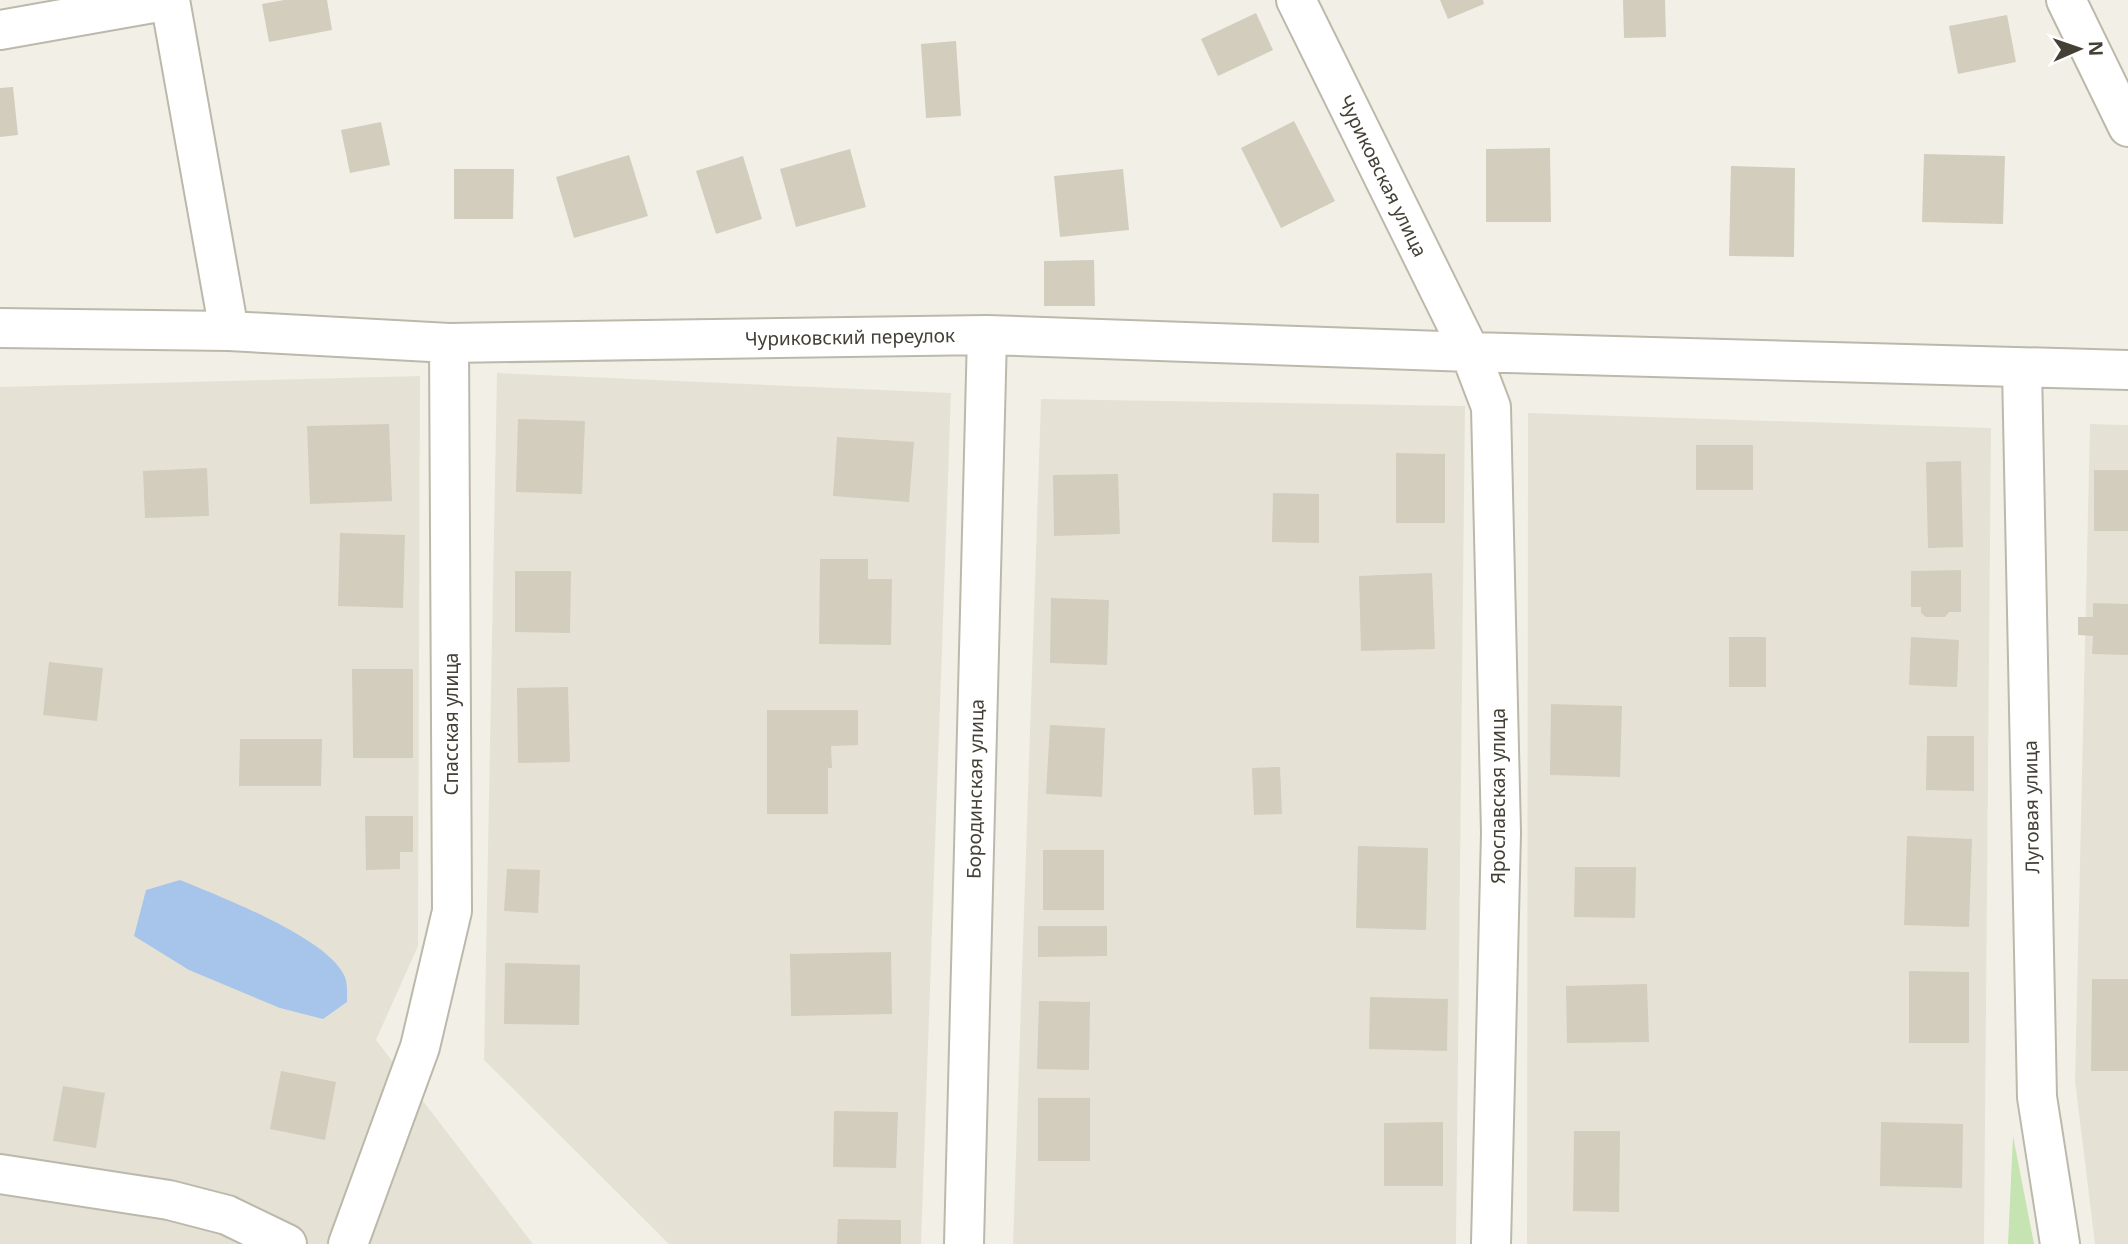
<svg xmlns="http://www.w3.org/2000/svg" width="2128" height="1244" viewBox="0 0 2128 1244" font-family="'Noto Sans',sans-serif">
	<rect width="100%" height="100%" fill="#f2f0e6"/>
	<path fill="#e5e2d5" d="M497,373l454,20 -30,851h-252l-185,-184z
		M420,376l-2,570 -42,94 157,204h-533v-857z
		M1041,399l424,7 -9,838h-443z
		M1528,413l463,15 -7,816h-457z
		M2090,424l38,1v819h-33l-20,-163z"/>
	<path fill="#c6e3b2" d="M2013,1136l21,108h-26z"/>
	<path fill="#a7c5ea" d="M180,880c39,16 146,57 164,95 4,7 3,19 3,27l-24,17 -43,-11 -91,-38 -55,-34 12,-46z"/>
	<path fill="#d2cdbd" d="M284,0h43l5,30 -63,12 -7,-38z
		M1440,0h43l1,4 -36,15z
		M1623,0h42l1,37 -42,1z
		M1256,13l17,37 -55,26 -17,-37z
		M2007,15l9,47 -58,12 -9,-48z
		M956,41l5,75 -35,2 -5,-74z
		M13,87l5,48 -18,2v-49z
		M1294,121l41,80 -54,27 -40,-80z
		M381,122l9,43 -40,8 -9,-43z
		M1550,148l1,74h-65v-73z
		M850,149l16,58 -70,20 -16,-58z
		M1924,154l81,2 -2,68 -81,-2z
		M629,155l19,61 -74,22 -18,-61z
		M743,156l19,63 -46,15 -20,-63z
		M1731,166l64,2 -1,89 -65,-1z
		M454,169h60l-1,50h-59z
		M1123,169l6,61 -69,7 -6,-61z
		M1094,260l1,46h-51v-45z
		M518,419l67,2 -3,73 -66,-2z
		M389,424l3,77 -82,3 -3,-78z
		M837,437l77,5 -5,60 -76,-6z
		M1696,445h57v45h-57z
		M1396,453l49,1v69h-49z
		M1961,461l2,86 -35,1 -2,-86z
		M207,468l2,48 -64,2 -2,-47z
		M2094,470h34v61h-34z
		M1118,474l2,60 -66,2 -1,-61z
		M1273,493l46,1v49l-47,-1z
		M340,533l65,2 -2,73 -65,-2z
		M820,559h48v20h24l-1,66 -72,-1z
		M1961,570v42h-12l-4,5h-19l-5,-4v-6h-10v-36z
		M515,571h56l-1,62 -55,-1z
		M1432,573l3,76 -74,2 -2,-75z
		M1051,598l58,2 -2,65 -57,-2z
		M2093,603l35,1v51l-36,-1 1,-18 -15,-1v-18h15z
		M1729,637h37v50h-37z
		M1911,637l48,3 -2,47 -48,-2z
		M49,662l54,6 -6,53 -54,-6z
		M352,669h61v89h-60z
		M568,687l2,75 -52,1 -1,-75z
		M1551,704l71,2 -2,71 -70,-2z
		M767,710h91v35l-27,1 1,22h-4v46h-61z
		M1050,725l55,3 -3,69 -56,-3z
		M1927,736h47v55l-48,-1z
		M240,739h82l-1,47h-82z
		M1280,767l2,47 -28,1 -2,-47z
		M365,816h48v36h-13v17l-34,1z
		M1907,836l65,3 -3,88 -65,-2z
		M1358,846l70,2 -2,82 -70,-2z
		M1043,850h61v60h-61z
		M1575,867h61l-1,51 -61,-1z
		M507,869l33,1 -2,43 -34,-2z
		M1038,926h69v30l-69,1z
		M891,952l1,62 -101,2 -1,-62z
		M505,963l75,2 -1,60 -75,-1z
		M1909,971l60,1v71h-60z
		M2092,979h36v92h-37z
		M1647,984l2,58 -82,1 -1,-57z
		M1370,997l78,2 -1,52 -78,-2z
		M1039,1001l51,1 -1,68 -52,-1z
		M281,1071l55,11 -11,58 -55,-11z
		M63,1086l42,7 -9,55 -43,-7z
		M1038,1098h52v63h-52z
		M834,1111l64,1 -2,56 -63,-1z
		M1443,1122v64h-59v-63z
		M1881,1122l82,2 -1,64 -82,-2z
		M1574,1131h46l-1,81 -46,-1z
		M838,1219l63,1v24h-64z"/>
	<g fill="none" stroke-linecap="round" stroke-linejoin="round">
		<defs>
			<path id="street" d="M170,0l59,331
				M1296,0l174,352 21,55 10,426 -10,411
				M2066,0l62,127
				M0,30l170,-30
				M0,328l229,3 220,12 538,-8 483,17 658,18
				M2022,369l15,728 23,147
				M0,1174l169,26 58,15 60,29
				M348,1244l72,-197 32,-136 -3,-568
				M964,1244l23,-909"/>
		</defs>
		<use href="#street" stroke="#bcb8aa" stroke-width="42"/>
		<use href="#street" stroke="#fff" stroke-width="38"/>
	</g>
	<g text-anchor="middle" stroke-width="5" stroke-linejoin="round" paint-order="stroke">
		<g font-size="19" fill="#444036" stroke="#fff">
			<text transform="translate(1383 176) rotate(64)" y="7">Чуриковская улица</text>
			<text transform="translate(850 337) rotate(-1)" y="7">Чуриковский переулок</text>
			<text transform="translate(451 724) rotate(-90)" y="7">Спасская улица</text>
			<text transform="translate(975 789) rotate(-89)" y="7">Бородинская улица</text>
			<text transform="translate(1498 796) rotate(-90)" y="7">Ярославская улица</text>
			<text transform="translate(2031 807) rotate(-91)" y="7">Луговая улица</text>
		</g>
	</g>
	<g transform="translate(2079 49) rotate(88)" stroke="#ffffff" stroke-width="5" paint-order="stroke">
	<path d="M0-5L12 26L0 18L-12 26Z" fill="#444036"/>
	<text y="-10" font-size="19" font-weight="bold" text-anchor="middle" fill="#444036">N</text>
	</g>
</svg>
